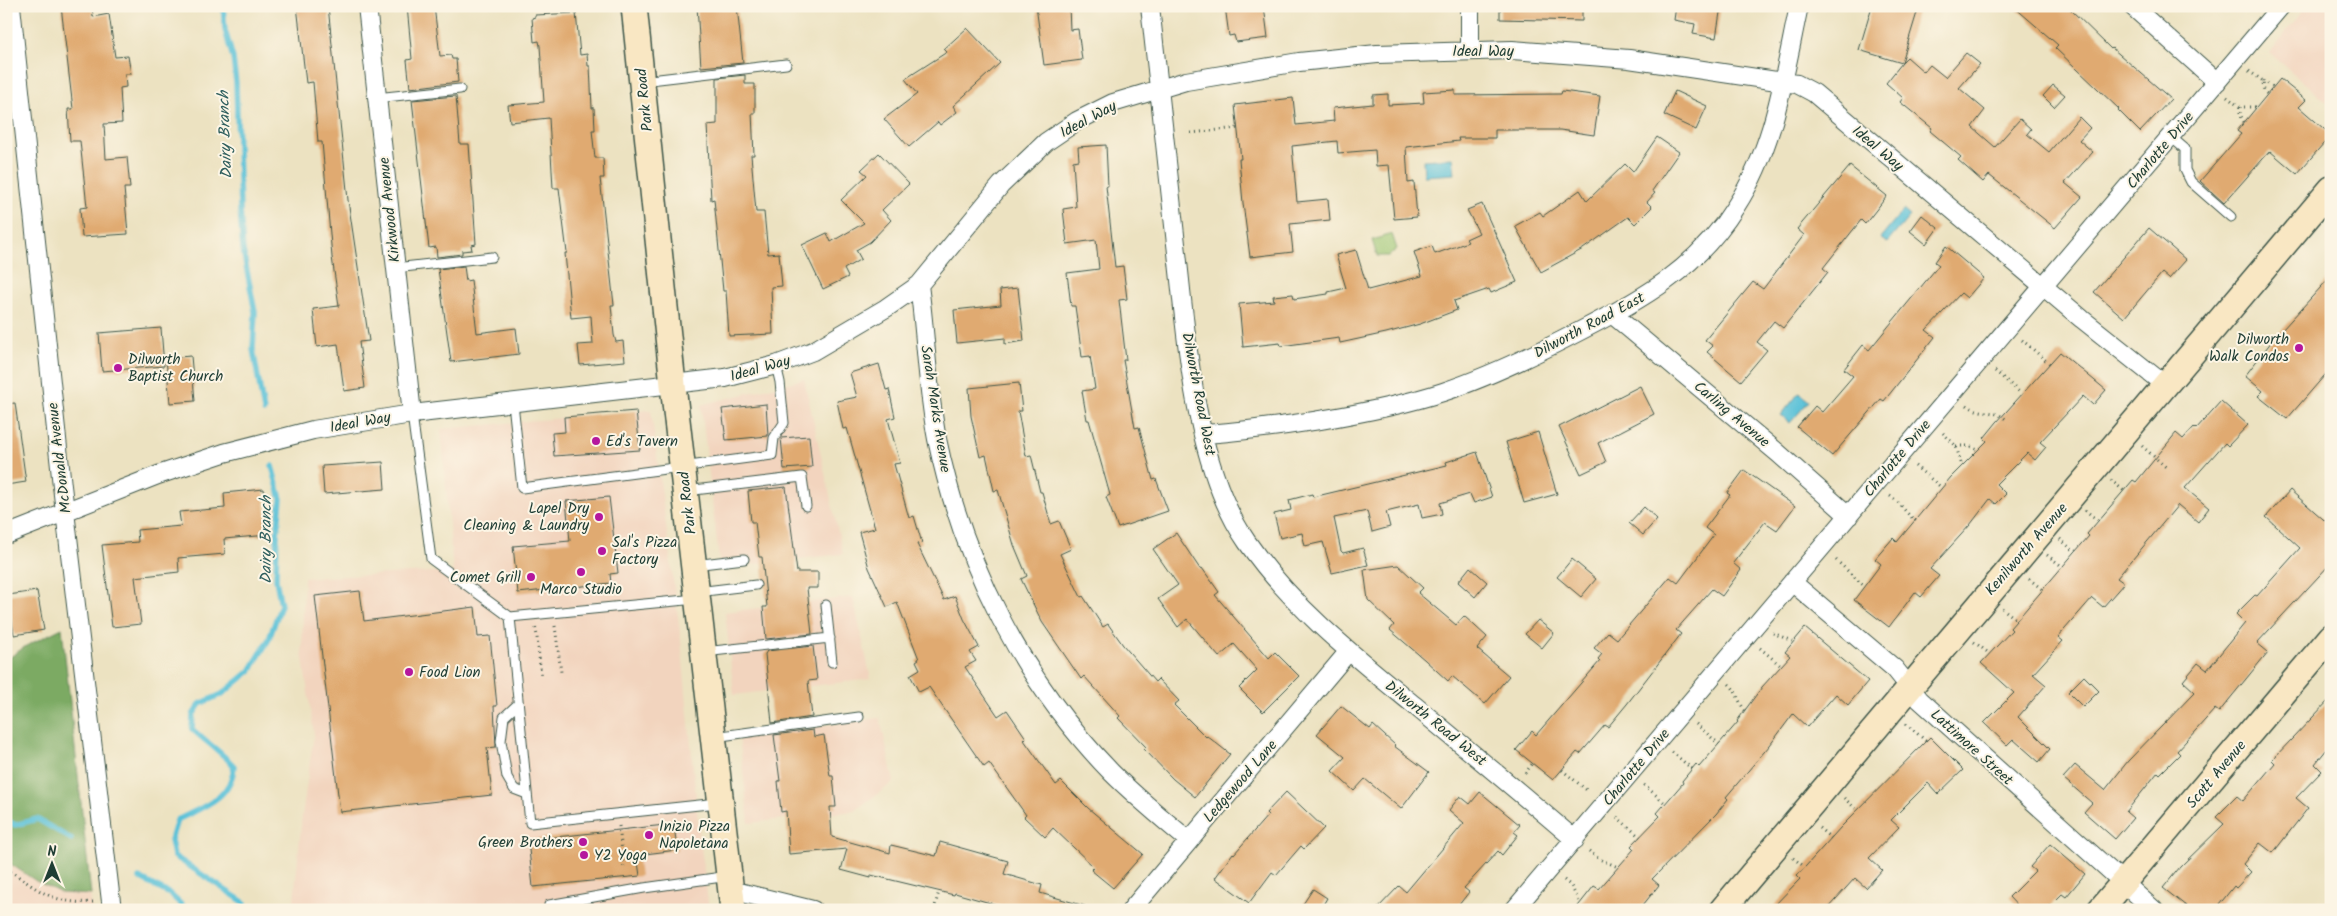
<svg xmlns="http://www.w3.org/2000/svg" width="2337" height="916" viewBox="0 0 2337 916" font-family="Kalam,sans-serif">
	<rect width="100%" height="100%" fill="#fcf5e5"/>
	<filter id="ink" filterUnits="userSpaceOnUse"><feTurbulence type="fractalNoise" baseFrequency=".02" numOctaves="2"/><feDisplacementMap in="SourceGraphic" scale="10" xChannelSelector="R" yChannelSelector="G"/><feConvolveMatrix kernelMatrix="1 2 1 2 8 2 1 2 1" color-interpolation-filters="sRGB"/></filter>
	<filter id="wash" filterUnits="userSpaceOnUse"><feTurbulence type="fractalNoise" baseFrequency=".0096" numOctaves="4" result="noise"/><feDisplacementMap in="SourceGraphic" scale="20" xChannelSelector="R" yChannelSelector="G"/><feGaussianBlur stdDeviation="1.12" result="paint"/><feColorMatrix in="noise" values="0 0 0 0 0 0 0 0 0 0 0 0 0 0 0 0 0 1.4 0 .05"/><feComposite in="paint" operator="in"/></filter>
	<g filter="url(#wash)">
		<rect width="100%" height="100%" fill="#ece2c1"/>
		<path fill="#f2d4be" d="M2306,6h25v100l-61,-53z
			M804,379l39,175 -123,14 -19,-163z
			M651,410l30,230 18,190 10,80h-416l9,-94 12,-82 -12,-82 2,-74 149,-7 -12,-142z
			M853,597l18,82 -137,16 -9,-83z
			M880,718l14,64 -40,29 -105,12 -10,-87z
			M82,812l10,98h-86v-90z"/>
		<path fill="#9bc571" stroke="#5d8152" d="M1392,234l5,15 -9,7h-11l-5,-16z"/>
		<path fill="#7caa63" stroke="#4e744c" d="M62,628l29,267 -30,-2 -25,-12 -30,-20v-201l20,-14z"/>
		<path fill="#5ac1d8" stroke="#3c7f86" d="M1453,158l2,16 -31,2 -1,-16z
			M1903,210l7,6 -23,27 -7,-5z
			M1799,393l10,8 -19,22 -9,-8z"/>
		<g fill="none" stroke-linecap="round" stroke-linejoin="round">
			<path stroke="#5ac1d8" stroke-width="5.5" d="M223,6l2,24 8,28 3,25 4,126 3,41 12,62 -2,37 11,62
				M6,820l9,5 22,-6 34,20
				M139,878l31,16 17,16
				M246,910l-1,-7 -71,-47 -3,-16 6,-20c26,-13 55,-22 57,-54 -13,-14 -28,-24 -42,-37l1,-14 7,-11 22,-10 28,-23 19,-32 12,-34 -5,-25 1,-44 4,-37 -9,-33"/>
		</g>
		<g id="blocks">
			<path fill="#e0aa71" d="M61,6h31l1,11 16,-3 6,43 13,-1 3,18h-6l1,13 -6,1 2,35 -18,1 2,35 21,-2 3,31h-6l4,46 -46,3 -2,-29 7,-1 -7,-66h-10l-2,-32h5z
				M297,6h31l20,194 21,141 -10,1 6,46 -21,3 -6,-47 -21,3 -4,-38 26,-3 -7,-49 -10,-115h-4l-5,-60 -7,1z
				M407,6h27l6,50 11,-1 1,4h4l2,23 -48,6 -3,-28 5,-1z
				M697,6h40l6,57 -42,4z
				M1036,6h33l1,24 8,-1 4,31 -38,5z
				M1225,6h39l4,32 -32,4 -2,-7 -5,1z
				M1500,6h82v15l-82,-2z
				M1676,6h45l-5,32 -23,-4 2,-10 -21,-4z
				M1872,6h47l-17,56 5,-5 17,15 6,-7 15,12 21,-24 14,11 -21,24 26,22 -13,17 23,20 25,-28 11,10 -4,5 22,18 30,-35 11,11 -11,12 14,12 -28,31 17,14 -27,31 -66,-53 -6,7 -25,-22 3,-3 -31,-26 2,-3 -32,-26 3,-4 -17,-15 16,-20 -43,-13z
				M2013,6h54l44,43 1,-1 59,51 -31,33 -22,-22 1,-1 -64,-61 3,-3z
				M576,13l4,42 7,-1 1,12h2l2,42h2l1,22h-3l3,28h8l1,20h-4l14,127h-3l3,30 2,7 7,-1 2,20 -45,4 -2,-20 15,-1 -2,-28 -20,2 -6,-65h2l-8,-65h-6l-4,-70 -39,4 -2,-17 36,-3 -4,-56 -1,-5 -5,1 -2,-24 3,-1v-2z
				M967,28l33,35 -47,43 4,6 -17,13 -2,-3 -29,25 -25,-28 33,-25 -12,-15 42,-27 -3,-3z
				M745,75v9h10v29h-3l2,42h-3l5,57h8l4,42 11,-1 3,33 -11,1 2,47 -44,2 -3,-45h-3l-9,-92 -3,1 -4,-75 10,-1v-46z
				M2280,79l26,21 -7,7 32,28 -34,39 -27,-23 -46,52 -24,-22 41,-47 -4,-3z
				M2053,85l12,10 -11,12 -11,-11z
				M1455,90v5l106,-1 1,-3 38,5 -6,39 -34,-5h-65v8h-37l1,3 -53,6 2,36 6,-1 3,35 -23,2 -5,-54 -13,1 -1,-16 -37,3 -1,-12 -45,5 5,56 31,-3 2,21 -40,4 3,28 -43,5 -7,-54 -4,-44h2l-6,-54 58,-7 3,27 38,-4 -1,-13 40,-4v-9l15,-1v11l36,-2 -1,-11z
				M1675,91l32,15 -11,24 -32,-15z
				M456,96l4,48h9l7,100 -5,1 1,5 -10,1v3l-25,3 -1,-10 -7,1 -17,-148z
				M1657,137l22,15 -27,39 3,2 -8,9 5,5 -17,17 -7,-7 -45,32 -42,23 -26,-46 25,-14 3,4 37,-26 7,11 38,-37 8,8z
				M1106,145l2,41h-2l9,81 8,-1 4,33 -8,1 7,60h-3l12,68 4,-1 14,53 3,-1 12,32 -50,17 -12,-31 4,-2 -21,-75h-2l-5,-29 13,-2 -5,-33 -8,1 -7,-51h-4l-4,-33 32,-4 -3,-29 -29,4 -4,-35 13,-2 -3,-46 6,-1 -1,-13z
				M879,153l30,31 -27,26 9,10 -21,22 -14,8 5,9 -17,10 4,8 -25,12 -21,-44 25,-12 4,9 33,-19 -23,-23 26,-25 -6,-5z
				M1850,166l37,30 -22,28 -4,-4 -38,48 5,4 -45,56 -9,-7 -17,21 10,8 -26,31 -34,-29 6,-6 -8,-6 48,-58 10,7 41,-54 -7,-6z
				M1482,204l35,78 -26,11 -2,-4 -35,12 3,9 -37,14 -34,9 -46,10 -1,-5 -58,8 -1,-3 -37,4 -4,-43 35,-3 -1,-5 20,-2 1,5 34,-5v-2l18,-4 -10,-33 20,-5 12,40 54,-14 -8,-24 18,-6 3,8 33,-12 -2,-3 13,-6 -12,-23z
				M1922,215l16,13 -12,16 -16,-13z
				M2149,228l37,32 -17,19 -7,-6 -38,45 -30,-26z
				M1946,246l38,32 -17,20 -6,-5 -35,37 9,7 -51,64 -3,-2 -49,57 -35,-29 18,-21 7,6 31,-36 -9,-7 19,-24 6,5 70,-85 -4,-3z
				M464,266l2,15 5,-1 6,53 39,-5 3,26 -68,8 -13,-93z
				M2331,276v92l-44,51 -29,-23 5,-5 -18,-15 27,-35z
				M1018,288l6,53 -19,3v-6l-48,5 -3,-33 47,-5 -1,-15z
				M161,328l3,38 -62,5 -3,-38z
				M2060,352l46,38 -13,15 -10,-9 -43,46 6,5 -11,13 -8,-7 -31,31 10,10 -10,10 -6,-5 -20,26 -40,44 9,7 -18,21 -6,-5 -26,35 -35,-27 27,-36 -6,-5 18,-21 4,4 54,-65 36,-36 -3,-3 13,-16z
				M191,356l4,45 -25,2 -4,-45z
				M879,364l7,26 3,-1 6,28 -7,2 12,44 -6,1 15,54 5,-2 8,27 -5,1 27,56 11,-4 9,23 15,28 -9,5 6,9 -11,6 33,49 9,-6 19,28 -2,2 32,45 5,-4 27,27 55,46 -30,34 -22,-18 3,-3 -41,-39 -8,9 -21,-20 2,-2 -37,-52 -5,4 -55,-80 -10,5 -9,-17 10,-6 -4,-8 3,-2 -22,-57 -10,5 -18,-39 -10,-36 16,-4 -28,-100 -4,1 -6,-28 20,-4 -7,-24z
				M1019,383l3,28h-4l8,45 5,-1 9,37h2l9,32 8,-3 12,28 -11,5 21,43 2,-1 20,31 5,-3 15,21 32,37 3,-3 21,22 -5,4 32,32 1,-1 23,18 -35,43 -22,-18 -29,-30 2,-2 -28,-29 2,-2 -36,-40 -3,3 -39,-57 -21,-43 6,-3 -13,-31 -16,-55 -4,1 -8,-36 -6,2 -9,-41 -2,-28z
				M1640,386l14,28 -56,29 8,19 -25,12 -22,-47z
				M2221,401l27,24 -20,21 -3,-3 -40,45 24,20 -11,14 -20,-17 -61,73 7,5 -21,24 -11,-9 -34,39 5,4 -30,33 13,11 -28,32 32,32 -11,13 -26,-23 -6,6 -23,-22 30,-30 -33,-30 31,-33 -2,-2 65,-76 14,-16 -2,-2 46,-54 3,2 40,-49 7,6 11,-12 2,2z
				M15,403l11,79 -20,3v-81z
				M766,404l2,32 -42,4 -4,-31z
				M636,411l4,39 -86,6 -2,-23 13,-1 -1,-15z
				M1538,432l19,62 -33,9 -18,-61z
				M809,436l3,31 -28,2 -3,-31z
				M1477,452l15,45 -18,6 -4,-9 -30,9 2,11 -20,4 -3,-14 -33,8 4,15 -18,5 -5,-21 -33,7 7,33 2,2 20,-5 5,17 -36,8 -9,-31 -18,4 -3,-13 -22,5 -6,-24 17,-4 -2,-10 23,-6 1,3 134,-32 -1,-3z
				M383,462l2,27 -61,5 -2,-28z
				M1744,470l51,36 -18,24 -12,-8 -32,41 8,7 -19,26 -10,-7 -36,41 5,4 -54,70 -19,23 -3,-2 -25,29 -3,-2 -24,28 -37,-30 16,-19 4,4 64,-74 -2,-2 4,-5 -8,-6 14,-16 9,7 53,-62 8,6 36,-48 -9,-7 25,-33 -3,-2z
				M786,487l11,85h21v16h-11l5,46 -46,5 -3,-32h4l-5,-50h-3l-4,-35h-4l-3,-31z
				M264,489l4,46 -44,4 1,15 -47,4 1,14 -44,5 6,47 -29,3 -10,-82 36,-3 -1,-12 44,-4 -2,-14 46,-4 -1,-15z
				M2290,490l41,36v37l-74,80 11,9 -49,60 -4,-3 -38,42 3,3 -20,20 -2,-2 -32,40 7,6 -18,21 -31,-27 8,-9 -29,-25 12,-13 30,25 23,-29 67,-69 -12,-11 15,-18 9,7 38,-47 -9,-9 19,-19 2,1 43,-48 -34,-31z
				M609,497l9,76 -8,1 1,9 -93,10 -5,-47 57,-5 -4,-40z
				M1644,507l13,12 -14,16 -14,-12z
				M1176,533l24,36 2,-1 17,24 -4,3 54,63 6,-6 24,24 -36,36 -24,-24 18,-18 -23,-26 -15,13 -32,-38 -9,8 -20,-28 20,-14 -25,-36z
				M1572,559l24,20 -15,18 -24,-20z
				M1398,565l25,23 -5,5 38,32 8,-9 23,21 -10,12 32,27 -24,28 -33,-28 -4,5 -23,-21 -35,-30 4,-5 -26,-25 -4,-30z
				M1470,567l17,15 -12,15 -17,-15z
				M37,591l7,39 -30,5 -6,-40z
				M360,591l4,30 111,-14 3,30 12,-1 7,70h-3l2,41 -9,1 5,47 -152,17 -25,-216z
				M1538,620l16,13 -12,15 -17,-14z
				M1805,628l63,53 -20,24 -12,-11 -29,33 -14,-13 -23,31 -44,52 2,2 -12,15 -64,65 7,6 -20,25h-64l19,-24 5,3 35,-40 -3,-3 29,-30 -3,-3 26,-30 -1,-2 14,-17 3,3 39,-45 -1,-1 25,-34 28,-31 -5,-4z
				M813,646l4,34 -9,1 4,36 -40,6 -7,-69 2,-3z
				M2084,676l15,15 -16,16 -15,-15z
				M2331,698v46l-16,20 7,7 -26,27 12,10 -35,45 -13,-10 -17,21 8,8 -15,16 -2,-2 -19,24h-24l-28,-22 17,-21 44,-43 -8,-7 21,-21 6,5 32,-38 -3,-3z
				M1341,706l29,23 3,-4 22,20 -1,1 35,26 -28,37 -36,-30 -11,12 -22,-20 13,-14 -28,-23z
				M813,730l1,7 10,-2 6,41h3l3,31h-6l2,30 58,16 1,-8 45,11 4,-14 68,19 -4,13 38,11 -2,8 45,13 -1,4h-69l-60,-17 -1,2 -83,-20v3l-30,-8 6,-21 -58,5 -3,-43 -5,1 -3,-31h2l-6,-46z
				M1930,737l33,33 -25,24 -10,-11 -37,37 8,7 -30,31 13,12 -16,18 -11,-10 -29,32h-56l30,-31 -3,-3 44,-49z
				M1286,792l38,36 -20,21 -3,-3 -25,29 -4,-3 -23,31 -34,-25 18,-25 1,1 34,-39 -2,-2z
				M1480,792l40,33 -6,7 4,3 -16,20 -4,-4 -34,37 5,4 -14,18h-79l23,-24 7,6 58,-69 -15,-13 11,-14 10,8z
				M674,824l3,26 -40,5 3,21 -107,11 -5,-47z
				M2050,844l35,30 -19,23 -4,-3 -16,16h-25l-12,-13 26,-26 -5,-4z
				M1313,889l14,9 -7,12h-8l-9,-6z"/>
		</g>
	</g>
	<g filter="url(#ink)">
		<use href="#blocks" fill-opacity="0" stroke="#3e5649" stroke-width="1"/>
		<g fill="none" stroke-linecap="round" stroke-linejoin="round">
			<defs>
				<path id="lane" d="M642,81l144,-17
					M376,98l84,-9
					M2171,137l14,12v21l6,12 40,35
					M395,268l97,-11
					M513,403l9,85 250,-33 2,-17 10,-15 -4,-41 -4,-17
					M412,414l19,145 79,58 20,206 188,-20
					M686,491l116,-14 4,29
					M694,565l50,-6
					M697,592l59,-7
					M826,605l6,57
					M510,617l186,-18
					M704,652l126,-14
					M518,704l-14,13 -3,24 6,36 7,12 13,5
					M714,737l145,-20
					M549,905l95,-17 85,-12"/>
				<path id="street" d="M11,6l51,480 50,424
					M367,6l45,408
					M1150,6c8,80 18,159 26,238 11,93 17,220 71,298 45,65 107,114 167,163 54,45 108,89 161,135
					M2132,6l85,76
					M1470,50v-44
					M919,285c7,51 8,103 18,154 26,125 86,243 175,334 24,24 51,46 77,68
					M1612,314l166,139 71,63
					M1203,434c40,-2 78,-8 117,-14 42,-7 83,-15 123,-28 48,-16 93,-38 137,-61 64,-33 117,-62 156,-125 39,-60 48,-131 63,-200
					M6,535l152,-60 66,-22 89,-23 99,-16 313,-36 51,-13 37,-14 73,-43 33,-23 82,-100 45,-43 31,-21 36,-18 73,-22 113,-19 78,-8 135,-4 117,9 168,25 17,9 268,226 83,66
					M1792,582l103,87 25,31 234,210
					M731,890l82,20
					M1131,910l218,-259
					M1514,910l767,-904"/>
				<path id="secondary" d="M634,6l39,379 60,525
					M1722,910l609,-721
					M2100,910l231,-273"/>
			</defs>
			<use href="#lane" stroke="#3e5649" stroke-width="11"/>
			<use href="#street" stroke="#3e5649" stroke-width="20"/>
			<use href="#secondary" stroke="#3e5649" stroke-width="28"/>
			<path stroke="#3e5649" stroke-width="3" stroke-dasharray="1 4" stroke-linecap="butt" d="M2249,71l14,10 1,10 3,3
				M2263,81l10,6
				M2227,97l13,10
				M2244,122l-4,-8v-7h16
				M1191,133l47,-5
				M2022,340l28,24
				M1995,371l28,24
				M1967,405c15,11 26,3 40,15
				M1943,433l13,13 6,20
				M1956,446h13l9,4
				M2142,446l26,23
				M1915,466l27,22
				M2111,480l13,11
				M1890,496c11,7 15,17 26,25
				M2085,510l14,11
				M2060,539l15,13
				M2047,555l16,12
				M1836,560l28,26
				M2029,579l13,10
				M2002,608l15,12
				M555,626l6,46
				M536,628l5,47
				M1773,633l19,8
				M1974,642l16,12
				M1760,648l21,18
				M1729,684c9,8 9,18 16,26
				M1696,724l23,20
				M1906,724l20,17
				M1672,752l20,17
				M1562,770l27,22
				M1525,773l8,-10
				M1644,785l21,18
				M1844,798l13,12
				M1617,817l23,20
				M619,826l5,43
				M1819,828l12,10
				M1589,851l10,8 19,8
				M1793,858l12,9
				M6,868c31,21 47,37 87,34
				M1564,880l7,6 9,17
				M934,910l5,-19"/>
			<use href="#lane" stroke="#fff" stroke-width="9"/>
			<use href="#street" stroke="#fff" stroke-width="18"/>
			<use href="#secondary" stroke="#f9e7c3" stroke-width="25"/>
		</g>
	</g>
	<g fill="#b5179e" stroke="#fcf5e5" stroke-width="2">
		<circle cx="2299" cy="348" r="5"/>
		<circle cx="118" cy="368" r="5"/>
		<circle cx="596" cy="441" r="5"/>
		<circle cx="599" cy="517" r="5"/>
		<circle cx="602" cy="551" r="5"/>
		<circle cx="581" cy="572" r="5"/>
		<circle cx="531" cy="577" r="5"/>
		<circle cx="409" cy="672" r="5"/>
		<circle cx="649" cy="835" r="5"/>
		<circle cx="583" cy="842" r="5"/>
		<circle cx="584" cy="855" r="5"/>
	</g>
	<g text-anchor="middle" stroke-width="4" stroke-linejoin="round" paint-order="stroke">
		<g font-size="15" fill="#1f3d34" stroke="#fcf5e5">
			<text x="1483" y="56">Ideal Way</text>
			<text transform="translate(644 100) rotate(-96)" y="5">Park Road</text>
			<text transform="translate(1088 119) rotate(-28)" y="5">Ideal Way</text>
			<text transform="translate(1878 148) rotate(40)" y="5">Ideal Way</text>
			<text transform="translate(2160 150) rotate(-50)" y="5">Charlotte Drive</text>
			<text transform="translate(389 210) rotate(-96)" y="5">Kirkwood Avenue</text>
			<text transform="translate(1589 325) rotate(-28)" y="5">Dilworth Road East</text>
			<text transform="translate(760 368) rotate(-16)" y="5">Ideal Way</text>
			<text transform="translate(1199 394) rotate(79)" y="5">Dilworth Road West</text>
			<text transform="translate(936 409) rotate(81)" y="5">Sarah Marks Avenue</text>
			<text transform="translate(1732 414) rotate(40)" y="5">Carling Avenue</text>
			<text transform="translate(360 422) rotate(-10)" y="5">Ideal Way</text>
			<text transform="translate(59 458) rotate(-97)" y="5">McDonald Avenue</text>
			<text transform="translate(1897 458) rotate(-50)" y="5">Charlotte Drive</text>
			<text transform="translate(687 503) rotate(-97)" y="5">Park Road</text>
			<text transform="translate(2026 549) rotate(-49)" y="5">Kenilworth Avenue</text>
			<text transform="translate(1436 723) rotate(39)" y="5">Dilworth Road West</text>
			<text transform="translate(1972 747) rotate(42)" y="5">Lattimore Street</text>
			<text transform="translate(1636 767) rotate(-50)" y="5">Charlotte Drive</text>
			<text transform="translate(2216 774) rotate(-50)" y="5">Scott Avenue</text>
			<text transform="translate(1240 781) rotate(-49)" y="5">Ledgewood Lane</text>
		</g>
		<g font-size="15" fill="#1f3d34" stroke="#fcf5e5" text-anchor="start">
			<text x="2289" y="344" text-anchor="end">Dilworth<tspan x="2289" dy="17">Walk Condos</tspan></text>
			<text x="128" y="364">Dilworth<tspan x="128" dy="17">Baptist Church</tspan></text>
			<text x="606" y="446">Ed's Tavern</text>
			<text x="589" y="513" text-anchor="end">Lapel Dry<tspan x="589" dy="17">Cleaning &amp; Laundry</tspan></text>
			<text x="612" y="547">Sal's Pizza<tspan x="612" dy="17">Factory</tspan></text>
			<text x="521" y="582" text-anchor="end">Comet Grill</text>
			<text x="581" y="594" text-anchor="middle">Marco Studio</text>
			<text x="419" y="677">Food Lion</text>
			<text x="659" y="831">Inizio Pizza<tspan x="659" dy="17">Napoletana</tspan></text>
			<text x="573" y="847" text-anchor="end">Green Brothers</text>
			<text x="594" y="860">Y2 Yoga</text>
		</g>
		<g font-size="16" font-style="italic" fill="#2e5e5d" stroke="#fcf5e5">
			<text transform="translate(224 135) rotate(-92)" y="6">Dairy Branch</text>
			<text transform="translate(265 540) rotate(-90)" y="6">Dairy Branch</text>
		</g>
	</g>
	<rect width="2337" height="916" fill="none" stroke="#fcf5e5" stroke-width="25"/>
	<g transform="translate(52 864)" stroke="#fcf5e5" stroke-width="4" paint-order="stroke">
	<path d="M0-4L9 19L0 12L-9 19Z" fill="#1f3d34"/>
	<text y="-8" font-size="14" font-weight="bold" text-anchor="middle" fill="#1f3d34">N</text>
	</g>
</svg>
